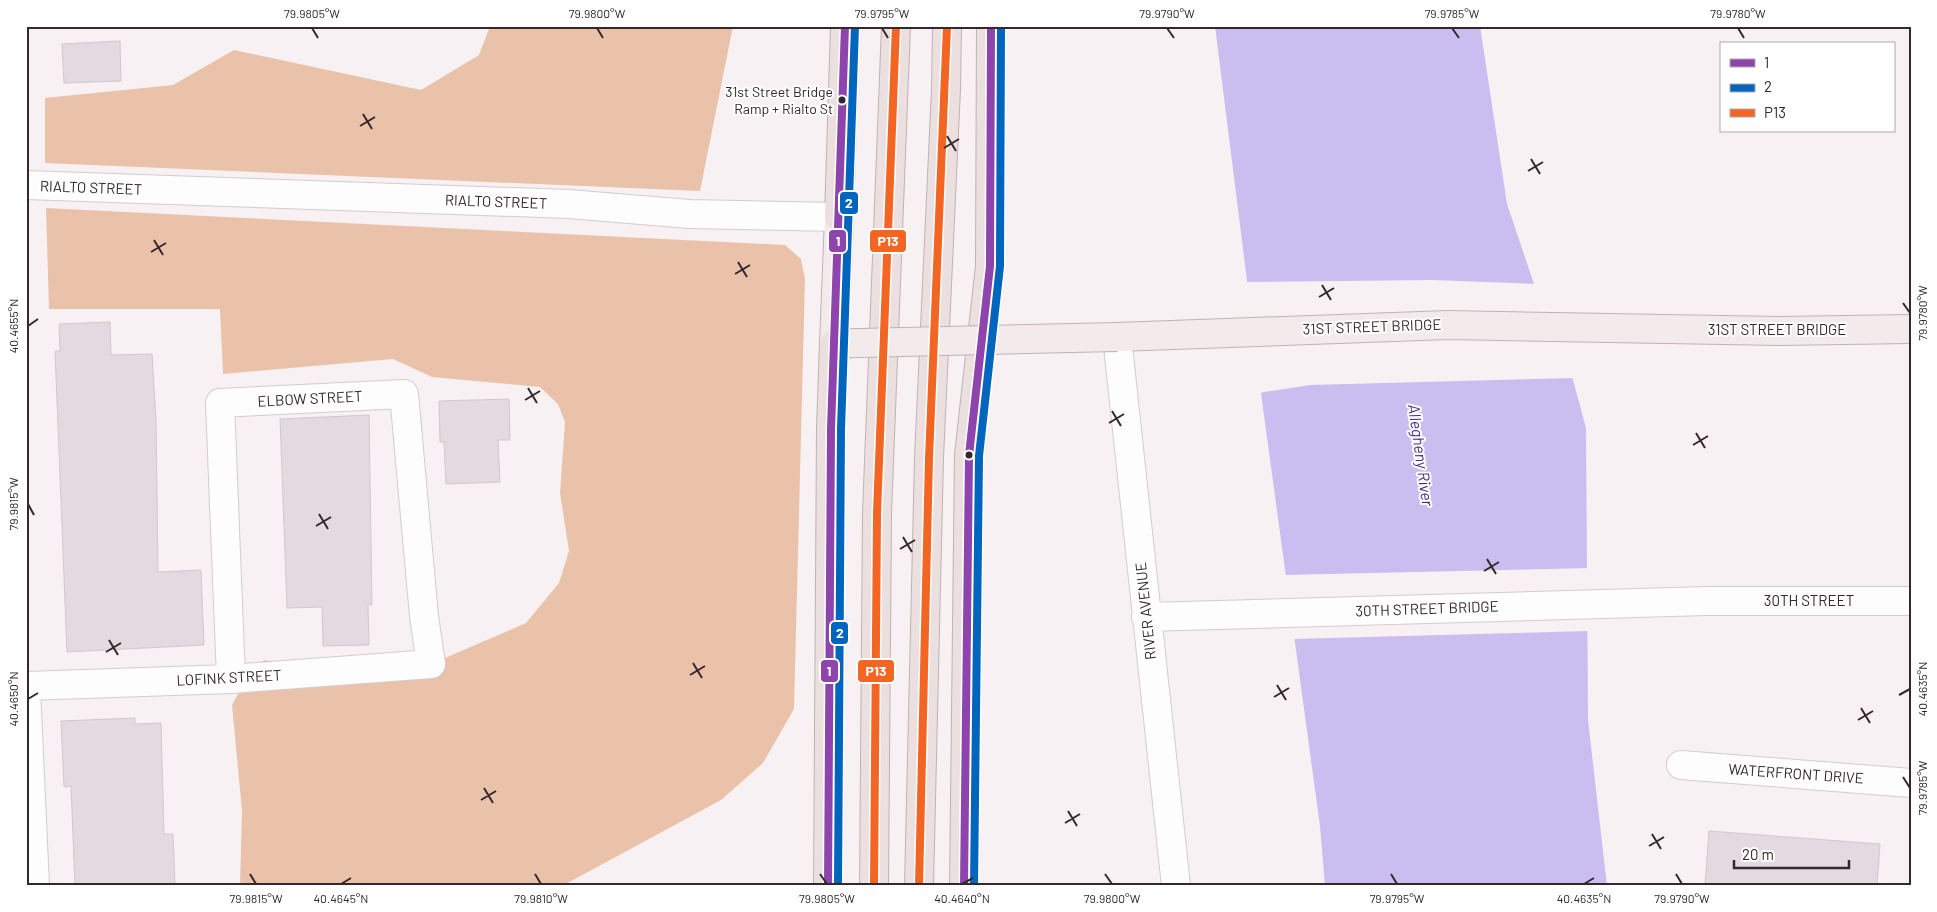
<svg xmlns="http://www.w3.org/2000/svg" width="1937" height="912" viewBox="0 0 1937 912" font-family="Barlow,sans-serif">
	<rect width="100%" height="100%" fill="#f8f1f3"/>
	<path fill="#eac2aa" d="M490,26h243l-33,165 -655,-28v-65l128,-13 61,-35 187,40 58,-35z
		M46,208l739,37 16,14 4,20 -11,430 -31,54 -42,37 -159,86h-322l2,-75 -10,-106 16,-29 16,-16 75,12 92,-8 95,-41 33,-40 10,-32 -9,-58 5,-71 -7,-18 -18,-17 -108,-10 -39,-18 -170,15 -3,-65h-171z"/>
	<path fill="#cabdf0" d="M1215,26h265l27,178 28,83 38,93 13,48 2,292 19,166h-282l-5,-60 -57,-418z"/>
	<path fill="#f8f1f3" d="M1432,280l104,4 39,94 -265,7 -52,8 -14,-111z
		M1590,568v63l-298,8 -9,-64z"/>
	<path fill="#e2dae0" stroke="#d0c8ce" d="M120,41l1,40 -57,2 -2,-39z
		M110,322l1,33 41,-1 4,65 2,153 43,-2 3,75 -137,7 -12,-301h5l-1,-27z
		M509,399l1,41h-12l2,42 -54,2 -2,-42h-4l-1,-41z
		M369,415l3,190h-4l1,40 -46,1 -1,-39 -35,1 -7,-189z
		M135,718v6l26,-1 3,111h9l2,52h-100l-4,-100 -7,1 -3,-66z
		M1709,831l171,13 -3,42h-172z"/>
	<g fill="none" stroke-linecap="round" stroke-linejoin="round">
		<defs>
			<path id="minor" d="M26,185l543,19 120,10 150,3
				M1117,337l59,549
				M1146,617l562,-16h203
				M26,686l205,-7 200,-15 -7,-48 -20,-222 -184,9 11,276
				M26,689l9,197
				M1681,765l230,18"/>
			<path id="major" d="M839,217l-5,127 24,-1
				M1117,337l331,-12 331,6 132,-2"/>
			<path id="highway" d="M839,217l6,-191
				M828,886l3,-457 3,-85
				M874,886l3,-373 19,-487
				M919,886l10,-428 17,-369 1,-63
				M964,886l5,-431 21,-189 1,-240"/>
		</defs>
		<use href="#minor" stroke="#d4cbce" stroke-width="30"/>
		<use href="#major" stroke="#c1b1b2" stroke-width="30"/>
		<use href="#highway" stroke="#c1b1b2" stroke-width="30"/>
		<use href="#minor" stroke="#fefdfd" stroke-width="28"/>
		<use href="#major" stroke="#f3ebeb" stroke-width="28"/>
		<use href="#highway" stroke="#ebdfdf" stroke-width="28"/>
		<defs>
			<path id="major-bridge" d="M860,343l257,-6"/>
		</defs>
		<use href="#major-bridge" stroke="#c1b1b2" stroke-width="30" stroke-linecap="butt"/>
		<use href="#major-bridge" stroke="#f3ebeb" stroke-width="28"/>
		<defs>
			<path id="bus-1" d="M828,886l3,-457 14,-403
				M964,886l5,-431 21,-189 1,-240"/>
			<path id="bus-2" d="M838,886l3,-457 14,-403
				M974,886l5,-430 21,-190 1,-240"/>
			<path id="bus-3" d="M874,886l3,-373 19,-487
				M919,886l10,-428 18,-432"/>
		</defs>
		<use href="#bus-1" stroke="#fff" stroke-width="11"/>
		<use href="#bus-2" stroke="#fff" stroke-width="11"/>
		<use href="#bus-3" stroke="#fff" stroke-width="11"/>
		<use href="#bus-1" stroke="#8e44ad" stroke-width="8"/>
		<use href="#bus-2" stroke="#0065bd" stroke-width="8"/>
		<use href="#bus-3" stroke="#f26522" stroke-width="8"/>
	</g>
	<path fill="none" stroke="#34282c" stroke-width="2" d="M312,28l6,10M597,28l6,10M882,28l6,10M1167,28l7,10M1452,28l7,10M1738,28l6,10M363,114l9,15M360,126l15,-9M947,136l9,15M944,148l15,-9M1531,159l9,15M1528,171l15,-9M154,240l9,15M151,252l15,-9M738,262l9,15M735,274l15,-9M1322,285l9,15M1319,297l15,-9M1903,303l7,10M28,326l10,-7M528,388l9,15M525,400l15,-9M1112,411l9,15M1109,423l15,-9M1696,433l9,15M1693,445l15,-9M28,504l6,11M319,514l9,15M316,526l15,-9M903,537l9,15M900,549l15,-9M1487,559l9,15M1484,571l15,-9M109,640l9,15M106,652l15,-9M693,663l9,15M690,675l15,-9M1277,685l9,15M1899,695l11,-6M1274,697l15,-9M28,699l10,-6M1861,708l9,15M1858,720l15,-9M1903,777l7,11M484,788l9,15M481,800l15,-9M1068,811l9,15M1065,823l15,-9M1652,834l9,15M1649,846l15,-9M250,874l6,10M535,874l6,10M820,874l7,10M1105,874l7,10M1391,874l6,10M1676,874l6,10M341,884l10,-6M962,884l11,-6M1584,884l10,-6"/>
	<g fill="#34282c" stroke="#fff" stroke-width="2">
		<circle cx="842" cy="100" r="4.5"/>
		<circle cx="969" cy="455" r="4.5"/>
	</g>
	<g text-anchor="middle" stroke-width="4" stroke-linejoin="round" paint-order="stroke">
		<g font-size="14" fill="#34282c" stroke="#fff" text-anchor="end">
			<text x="833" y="97">31st Street Bridge<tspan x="833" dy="17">Ramp + Rialto St</tspan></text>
		</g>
		<g font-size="15" fill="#34282c" stroke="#fff">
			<text transform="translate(91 188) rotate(2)" y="5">RIALTO STREET</text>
			<text transform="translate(496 202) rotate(2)" y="5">RIALTO STREET</text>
			<text transform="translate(1372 327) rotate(-2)" y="5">31ST STREET BRIDGE</text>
			<text x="1777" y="335">31ST STREET BRIDGE</text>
			<text transform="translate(310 399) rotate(-3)" y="5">ELBOW STREET</text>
			<text x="1809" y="606">30TH STREET</text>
			<text transform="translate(1427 609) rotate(-2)" y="5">30TH STREET BRIDGE</text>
			<text transform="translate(1146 611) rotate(-96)" y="5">RIVER AVENUE</text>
			<text transform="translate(229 678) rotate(-3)" y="5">LOFINK STREET</text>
			<text transform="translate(1796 774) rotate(4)" y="5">WATERFRONT DRIVE</text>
		</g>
		<g font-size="16" font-style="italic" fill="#482d7f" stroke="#fff">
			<text transform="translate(1421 455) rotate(82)" y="6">Allegheny River</text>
		</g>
	</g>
	<g stroke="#fff" stroke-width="2">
		<rect x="839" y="191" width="20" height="24" rx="5" fill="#0065bd"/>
		<rect x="869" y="229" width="38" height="24" rx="5" fill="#f26522"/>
		<rect x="828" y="229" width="19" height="24" rx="5" fill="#8e44ad"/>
		<rect x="830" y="621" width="19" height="24" rx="5" fill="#0065bd"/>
		<rect x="857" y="659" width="38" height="24" rx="5" fill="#f26522"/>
		<rect x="820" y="659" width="19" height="24" rx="5" fill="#8e44ad"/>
	</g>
	<g font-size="14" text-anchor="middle" font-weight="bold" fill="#fff">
		<text x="849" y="208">2</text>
		<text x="888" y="246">P13</text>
		<text x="838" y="246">1</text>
		<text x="840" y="638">2</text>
		<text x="876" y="676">P13</text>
		<text x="829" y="676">1</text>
	</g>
	<rect width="1937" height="912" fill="none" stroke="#ffffff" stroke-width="55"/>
	<rect x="1720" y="42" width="175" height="90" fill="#ffffff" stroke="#aea9ab"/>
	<rect x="1730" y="59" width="25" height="8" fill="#8e44ad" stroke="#aea9ab"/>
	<text x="1764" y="68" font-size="15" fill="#34282c">1</text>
	<rect x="1730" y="84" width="25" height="8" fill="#0065bd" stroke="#aea9ab"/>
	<text x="1764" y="92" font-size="15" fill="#34282c">2</text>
	<rect x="1730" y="109" width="25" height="8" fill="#f26522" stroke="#aea9ab"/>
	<text x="1764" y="118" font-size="15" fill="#34282c">P13</text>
	<path d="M1734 860v8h115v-8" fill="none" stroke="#34282c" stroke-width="2.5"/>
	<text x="1742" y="860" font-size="15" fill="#34282c" stroke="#ffffff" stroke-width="4" paint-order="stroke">20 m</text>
	<rect x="28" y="28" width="1882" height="856" fill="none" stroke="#34282c" stroke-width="2"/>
	<g font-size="12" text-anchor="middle" fill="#34282c">
		<text x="312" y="18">79.9805°W</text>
		<text x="597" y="18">79.9800°W</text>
		<text x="882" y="18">79.9795°W</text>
		<text x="1167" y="18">79.9790°W</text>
		<text x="1452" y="18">79.9785°W</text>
		<text x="1738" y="18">79.9780°W</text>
		<text transform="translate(1923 313) rotate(-90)" y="4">79.9780°W</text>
		<text transform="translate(14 326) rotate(-90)" y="4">40.4655°N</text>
		<text transform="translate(14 504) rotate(-90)" y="4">79.9815°W</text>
		<text transform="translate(1923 689) rotate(-90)" y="4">40.4635°N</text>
		<text transform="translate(14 699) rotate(-90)" y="4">40.4650°N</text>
		<text transform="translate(1923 788) rotate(-90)" y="4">79.9785°W</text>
		<text x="256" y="903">79.9815°W</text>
		<text x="341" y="903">40.4645°N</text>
		<text x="541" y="903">79.9810°W</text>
		<text x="827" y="903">79.9805°W</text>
		<text x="962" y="903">40.4640°N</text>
		<text x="1112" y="903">79.9800°W</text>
		<text x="1397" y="903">79.9795°W</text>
		<text x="1584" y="903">40.4635°N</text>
		<text x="1682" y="903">79.9790°W</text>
	</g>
</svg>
